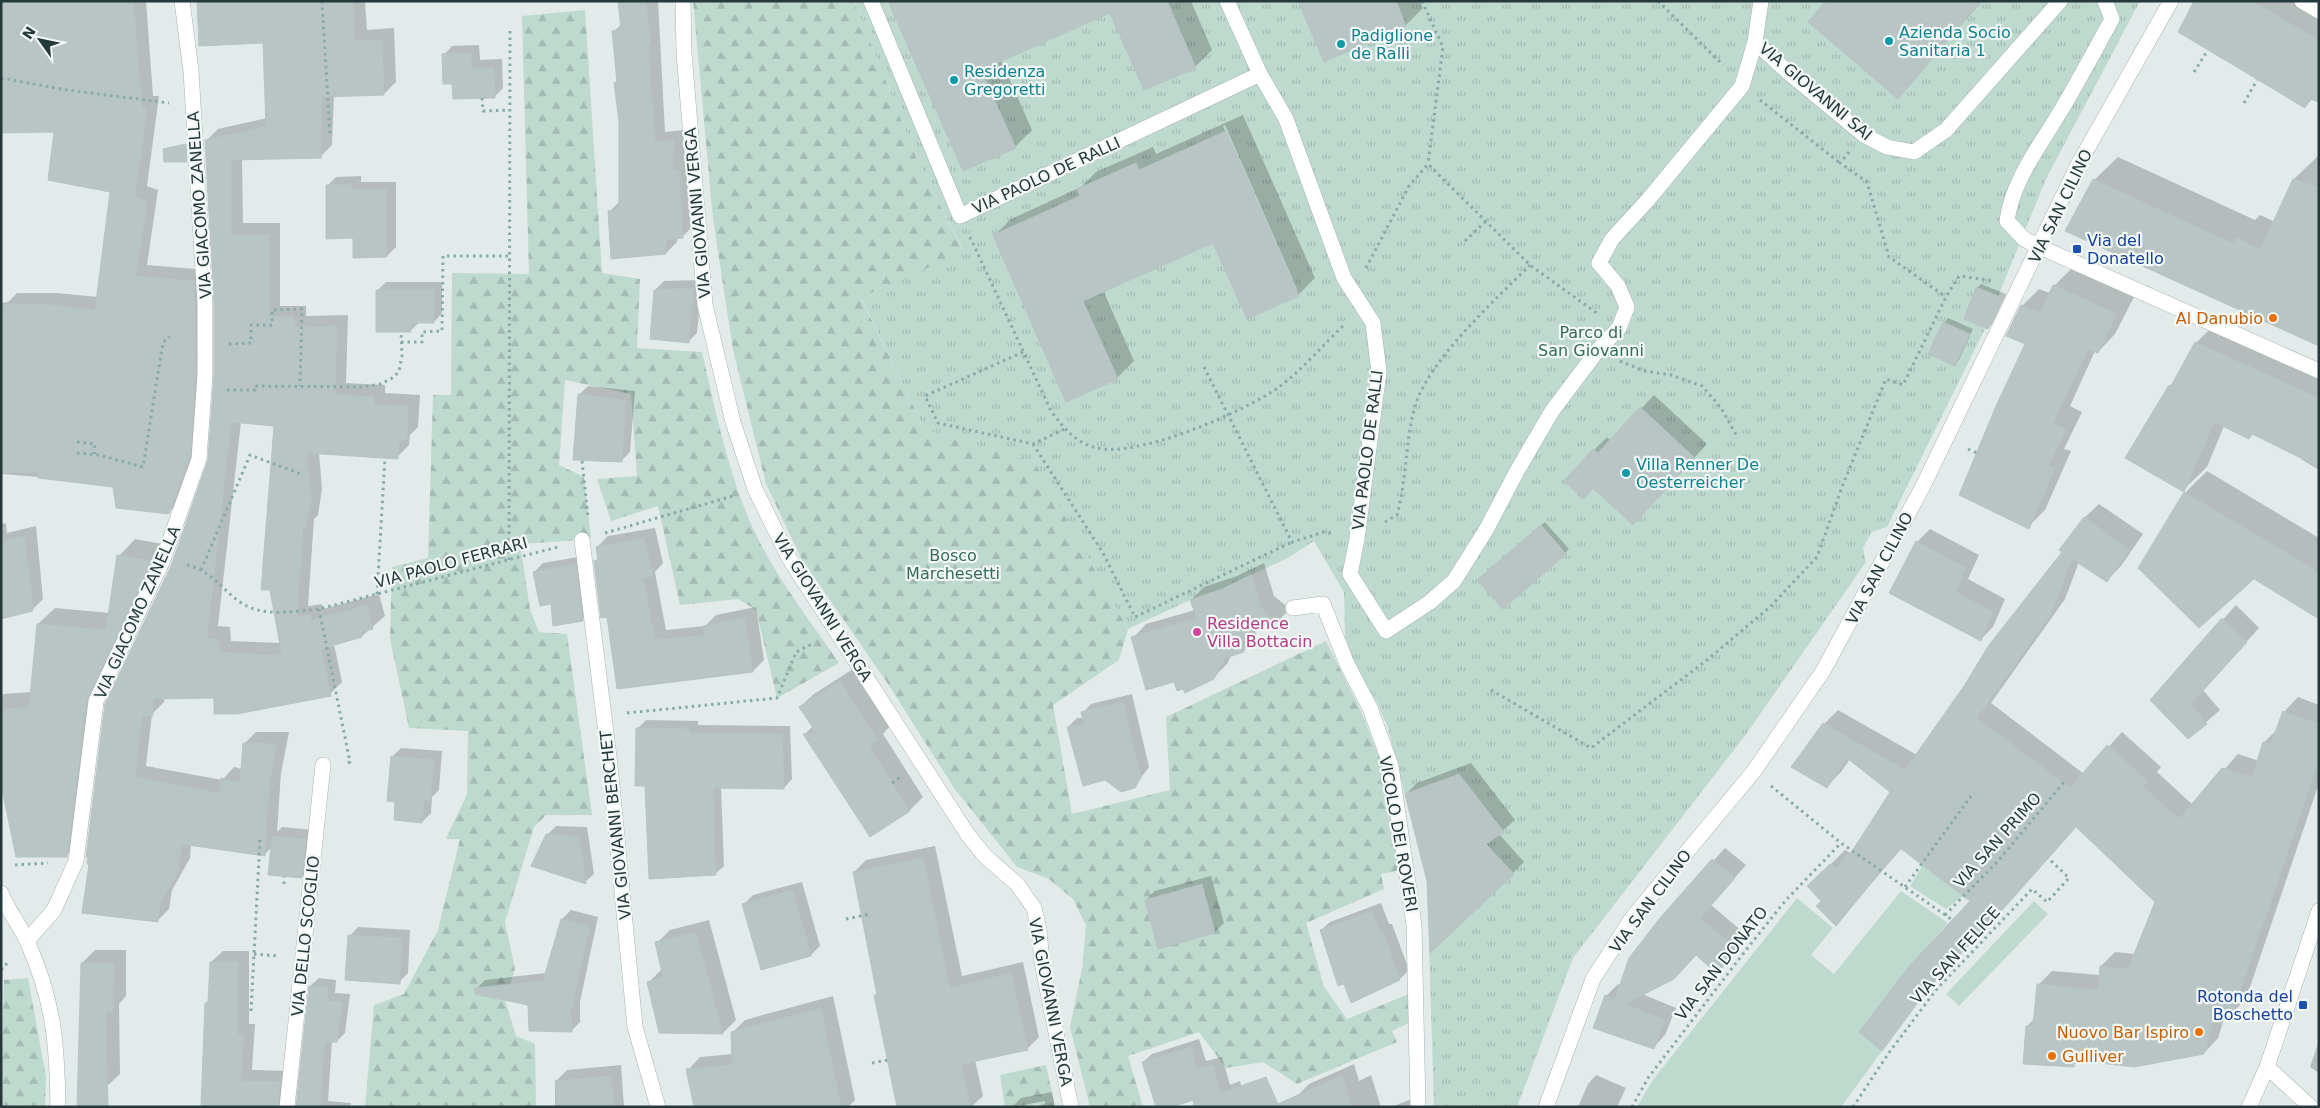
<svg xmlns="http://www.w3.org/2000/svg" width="2320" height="1108" viewBox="0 0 2320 1108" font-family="'DejaVu Sans',sans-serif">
	<defs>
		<pattern id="forest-firs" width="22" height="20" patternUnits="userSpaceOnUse" patternTransform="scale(1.25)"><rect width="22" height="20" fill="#bed9ce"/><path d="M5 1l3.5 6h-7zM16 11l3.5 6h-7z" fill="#a3bbb2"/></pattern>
		<pattern id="park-tufts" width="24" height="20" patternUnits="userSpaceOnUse" patternTransform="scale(1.25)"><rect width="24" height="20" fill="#bed9ce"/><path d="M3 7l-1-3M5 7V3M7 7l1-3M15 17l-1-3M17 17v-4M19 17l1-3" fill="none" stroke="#a3bbb2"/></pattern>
	</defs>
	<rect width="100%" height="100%" fill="#e3ebea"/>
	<path fill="#bed9ce" d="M1923,865l40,31 -17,13 -36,-23z
		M1901,891l47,32 -38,42 -51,67 23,19 -41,56h-204l15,-26 145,-183 36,30 -22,27 23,19z
		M2034,901l14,13 -89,92 -13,-12z"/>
	<path fill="url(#forest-firs)" d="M693,1h161l63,158 47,94 -103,45 64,132 109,31 94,168 -9,31 -66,45 19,109 98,-24 -4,-73 160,-76 34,68 24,60 18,101 -21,4 3,15 -78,34 18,64 23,32 62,-25v29l-17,8 5,11 -100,42 -34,-22 -37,6 -27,-36 -71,24 15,51h-53l-20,-80 12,-58 4,-44 -13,-26 -24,-20 -32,-12 -63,-79 -64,-101 -89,-129 -35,-74 -33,-134 -20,-131z
		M585,10l17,263 38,6 -3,69 65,4c13,56 24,112 46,165 22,53 59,99 91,146l-62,35 -21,-88 -18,-11 -58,6 -22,-99 -47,15 -14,-42 40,-3 -6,-82 -66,-14 -6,85 25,12 7,61 -9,2 -62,4 10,65 9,23 28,2 25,181h-46l-12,12 -29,95 10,47 -10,31 11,36 19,8 1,63h-171l9,-102 30,-11 34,-64 22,-91h-14l21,-45 1,-63 -59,-3 -19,-89 2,-72 36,-9 5,-163h18l1,-122 77,1 -7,-258z
		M28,978l18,99 -1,30h-44l3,-127z
		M1046,1065l9,42h-16v-3l-13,3h-21l-5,-32z"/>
	<path fill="url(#park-tufts)" d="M854,1h1286l-94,178 -63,154 -96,194 -15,5 -9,16 3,14 -119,171 -174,225 -56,149h-83l-7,-226 -39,-153 -11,-26 -19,-28 -13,-38 -1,-44 -30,-51 -28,18 -35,16 -29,14 -32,11 -62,29 -94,-168 -109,-31 -64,-133 103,-45 -47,-93z"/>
	<path fill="#0003" fill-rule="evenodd" d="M1,1h145l7,95h6l-12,90 11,4 -11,75 59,5 -5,174 -20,56 -12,12 -55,-26 -36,-6 -77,-6v-171l7,-1 9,-9h39l42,4 13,-106 -56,-61z
		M198,1h167l2,29 27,-2 2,54 -12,12 -50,2 -2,49 -12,12 -78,2 1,64h37v83h26v10l42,-1 -2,68 39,2v8l35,2 -2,32 -8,8 -1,10 -12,12 -78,-4 3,36 -4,26 -4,4 -6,87 14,-2 1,5 56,-15 6,22 -23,20 -28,8 8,38 -12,12 -165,4 -1,4 -12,12 -6,52 76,14 12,-13 8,2 2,-25 12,-12h33l-8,41 -4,59 5,-5 32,3 -4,38 -9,9 -29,-30 -8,8 -73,-11 -1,14 -18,32 -3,19 -12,12 -74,-9 89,-346 38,-106 6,-85v-72l-10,-162 12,-12 49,-11 -3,-77zM241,422l34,3 6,218 -50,-2 -1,-14 -12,-1z
		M620,1h38l7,131 19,-2v29l6,1 3,66 -11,11 -5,1v4l-11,11 -57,-41 11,-11v-80l-5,-37 3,-4 -4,-49 8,-7z
		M895,1h296l21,49 -17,17 -84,-56 -110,49 31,70 -17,17z
		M1299,1h121l3,7 -17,17 -82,35z
		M1827,1h155l-84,96z
		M2196,1h120l3,2v98l-6,-3 -8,9z
		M479,45l1,15 22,-1 1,29 -9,9 -41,-14 -9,-28 8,-9z
		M1243,115l72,163 -17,17 -84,-54 -111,49 31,71 -17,17 -123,-142 17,-17 70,-32 15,-15 57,-25 3,7zM1225,125l72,164h-3l-71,-163z
		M2318,156l1,189 -225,-165 24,-23 137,63 5,-5 15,7 19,-43z
		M361,176v6h35v65l-9,9 -33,-19 -27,-51 9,-9z
		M2071,269l63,28 -19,37 -17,18 -3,-1 -25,55 12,6 -18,37 7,2 -26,59 -17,17 -1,-184 -5,-37 17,-17 11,4 4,-7z
		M702,280l-5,53 -8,8 -34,-51 9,-9z
		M386,282h56v31l-8,9h-14l-10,9 -33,-40z
		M1981,284l25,10 -14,30 -4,4 -11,-40z
		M1948,318l25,11 -14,31 -4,4 -11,-41z
		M2219,320l100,44v106l-18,-11v-2l-48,-24 -5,5 -24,-12 -17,41 -24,23 -13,-104 5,-6 21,-37z
		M588,386l47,5 -5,61 -9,9 -41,-67z
		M1654,395l53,49 -61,66 -52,-60 13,-13 4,4z
		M2207,471l112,67v79l-65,-40 -114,-9 45,-75z
		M2099,504l44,30 -22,32 -14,14 -28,-18 -14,37 -74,104 93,71 38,-42 39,35 -4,5 36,33 45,-51 21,7 5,-19 14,-13 6,-17 14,-15 21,8v78l-73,216 -14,14 -6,-1 -8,26 -14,15 -125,6 -6,7 -46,-40 7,-7 4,-34 14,-14 48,4 1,-9 14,-14 20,2 22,-53 -80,-75 -155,170 49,-95 -69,-53 -66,76 -14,-23 -13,-15 36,-36 5,3 5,-5 37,-56 -42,-33 -9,13 -14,14 -3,-62 14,-14 79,45 146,-203 21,-34z
		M1545,522l24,27 -4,4 -82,23z
		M1,523l5,1 1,9 29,-7 7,73 -11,11 -31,8z
		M655,528l8,35 -8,9 11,58 39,-4 11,-11 40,-8 8,53 -11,11 -135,17 -10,-73 -13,-54 4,-3 -2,-11 11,-11z
		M1930,529l49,26 -11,24 37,20 -12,28 -13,13 -63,-98z
		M135,539l33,6 -65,137 -20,157 -16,16 -66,-78v-80l3,-3 27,-2 7,-68 17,-16 55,5 9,-57z
		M584,556l7,55 -9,8 -30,-16 -18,-31 9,-9z
		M1264,563l10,33 16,13 -13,13 -19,5 -3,4 2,6 -13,14 -12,3 -5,10 -14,14 -38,2 -42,-42 13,-14 49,-14 -4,-10 13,-13 33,-11z
		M2236,605l23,23 -56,62 17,20 -32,28 -37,-38z
		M853,669l37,57 -7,8 40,63 -13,13 -39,25 -66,-101 8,-8 -13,-19 14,-13z
		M1132,694l17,73 -15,20 -66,-60 9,-9h7l-1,-5 8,-9z
		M646,720l52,1v4l92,1 2,53 -8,9 -63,-1 3,79 -9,8 -69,-89 -8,-57z
		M401,748l41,3 -3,39 -7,7 -1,16 -9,9 -25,-21 -5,-44z
		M1471,763l44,57 -16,14 25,28 -11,11 -85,8 -22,-87 11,-11z
		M556,826l31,1 7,47 -9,8 -38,-47z
		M935,846l27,130 61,-14 16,75 -12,12 -52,11 8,36 -12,11h-73l-44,-235 12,-12z
		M1725,848l21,17 -35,40 38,32 -32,35 -21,-18 -54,40 34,14 -11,27 -12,13 -47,-52 12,-12 3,1 40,-66z
		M1211,876l13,47 -9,9 -56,15 -13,-47 9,-9z
		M802,882l18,64 -9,9 -49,14 -18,-65 9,-9z
		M1381,903l8,21h3l17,46 -9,9 -79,-49 9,-8z
		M571,910l27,7 -18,85v20l-9,9 -41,-27 -54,-15 9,-9 61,-7 16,-54z
		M709,920l27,100 -13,13 -74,-51 13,-13 -5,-26 13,-13z
		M358,927l52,3 -2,43 -9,9 -49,-46z
		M95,950h31v46l-7,8 1,70 -14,13 -24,-124z
		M223,951h26v73h6l-3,46 39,1 -2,24 -12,11 -75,1 4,-104 4,-3 1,-38z
		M319,978l17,2 -1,13 15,1 -5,39 -8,8h-5l-4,60 23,2 -1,4h-52l12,-121z
		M833,996l22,104 -7,7h-153l-7,-37 12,-13 33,-3v-22l12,-12z
		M1199,1039l7,22 16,-4 8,28 10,-4 7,26 -52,-8 -52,-37 9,-8z
		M2319,1041v32l-9,-6z
		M1354,1064l5,17 12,-6 10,32h-79l-5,-11 12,-12z
		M621,1065l3,42h-69v-25l12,-12z
		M1596,1075l30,13 -9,19h-39l10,-23z
		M1052,1092l3,15h-23l13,-3v-3l-33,6 9,-9z
		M1420,1096v11h-29z"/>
	<path fill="#b8c5c4" stroke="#b6c4c2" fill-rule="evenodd" d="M1,1h132l9,106 5,1 -12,89 12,5 -11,74 58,5 2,94 -6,82 -21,57 -53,-6 -3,-21 -75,-9v-6l-37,1v-160h3v-9h40l51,6 15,-118 -62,-12 6,-48 -53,1z
		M197,1h156l2,40 27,-1 2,55 -62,2 -1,61 -90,2v75h38v82h25l1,10 42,-1 -2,68 39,3v8l34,1 -1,34h-8l-1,19 -91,-6 4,49 -5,26 -3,-1 -6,90 13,-2 1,5 56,-15 6,24 -12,3 1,5 -41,12 10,47 -94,18h-23v-16l-61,1v17h-11l-7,61 84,16 2,-15 19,5 3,-40 34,1 -8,42 -4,70 -84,-12 -2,27 -19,32 -2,19 -76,-9 7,-49h-2l1,-7h-2l19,-153 66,-138 37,-106 6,-85v-72l-9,-163 61,-13 -3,-84 -64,3zM231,422l43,4 -13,164h9l12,66 -62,-4 -1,-13 -12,-1z
		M618,1h28l5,44 -3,1 7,96 19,-2 -1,30 7,1 3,67 -17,2v14l-55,5 -3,-48 11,-2v-88l-5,-38 3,-1 -5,-51 9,-2z
		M888,1h279l29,67 -52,22 -34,-77 -129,57 35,78 -53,23z
		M1298,1h98l10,25 -82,36z
		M1826,1h155l-83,98 -90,-77z
		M2194,1h58l67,39v62l-9,-3 -5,9 -127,-76z
		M471,53v15h23l1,30 -42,1 -1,-15h-9l-1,-30z
		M1226,131l73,165 -52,23 -34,-76 -130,58 35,78 -52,23 -73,-167 87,-39 -3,-7 59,-26 3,7z
		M186,144l1,18h-23l-1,-13z
		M2093,179l141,65 2,-7 24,13 33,-71 26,8v159l-254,-115z
		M326,185h26l1,5h34v67l-34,1v-20l-27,1z
		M2053,285l64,29 -19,39 -10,-4 -35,74 13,7 -18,36 7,2 -26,61 -70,-34 37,-89 29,-62 -19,-8 15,-31 19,8z
		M1976,287l27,11 -15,31 -24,-10z
		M694,288l-5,55 -39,-4 4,-49z
		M376,290h58v33h-24l1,9h-35z
		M1943,322l27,12 -15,32 -27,-12z
		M2195,342l124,56v69l-67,-33 -3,5 -35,-17 -30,70 -59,-34 44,-73 2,1z
		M578,394l48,6 -4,62 -49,-2z
		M1640,407l55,51 -62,67 -40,-37 -10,11 -19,-18 29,-32 5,4z
		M2184,492l135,80v47l-65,-40 -55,49 -61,-60z
		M2084,517l45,32 -22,33 -35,-23 -21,55 -74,104 93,70 37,-43 41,36 -5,5 36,33 43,-51 30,9 11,-35 8,1 12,-32 36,13v36l-87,255 -15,-5 -13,44 -70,13 -60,-7v7l-51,-3 3,-38h7l4,-42 61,6 2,-24 28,3 27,-67 -79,-75 -71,80 -74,78 -49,66 -23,-19 51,-67 60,-64 -70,-53 -64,78 -20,-20 5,-5 -14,-15 23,-22 7,4 10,-14 2,2 41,-64 -43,-34 -20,30 -36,-21 32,-44 82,47 59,-84 25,-41 73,-93 -3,-2z
		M1541,525l25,29 -63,55 -26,-29z
		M25,536l8,75 -32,8v-77z
		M644,538l9,38 -10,2 12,62 50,-5 -2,-9 42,-9 8,55 -136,17 -10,-72 -6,1 -7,-57 4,-1 -2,-13z
		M1916,541l50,27 -10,24 37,20 -12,29 -92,-48z
		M117,555l35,6 -65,139 -20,157h-51l-15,-73v-75l28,-2 8,-83 69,6z
		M576,564l7,57 -30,5 -2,-22 -11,2 -7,-34z
		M1251,575l11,34 16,14 -31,9v8l-5,2 2,10 -19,6 -11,21 -29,14 -2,-4 -6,2 -3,-9 -28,8 -15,-53 66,-19 -7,-18 32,-11z
		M2222,618l25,24 -56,62 16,20 -19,15 -38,-39z
		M840,681l38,59 -9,6 41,65 -40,26 -67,-103h14l-18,-27z
		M1123,702l18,75 -6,11 -14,4 -16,-12 -22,6 -16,-59 17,-2 -3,-13z
		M636,728l54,1v4l92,1 2,55 -71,-1 3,87 -67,4 -4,-93h-10z
		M391,756l43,4 -4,40h-6l-2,23 -28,-3 1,-18 -8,-1z
		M1459,774l45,58 -18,12 28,30 -84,79 -3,-72 -22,-87z
		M546,834l33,2 7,48 -55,-18z
		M272,836l34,3 -4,39 -34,-3z
		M923,858l27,130 61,-15 17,77 -66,14 8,43h-73l-23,-112h3l-24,-123z
		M1712,859l23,19 -35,40 37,31 -20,25 -21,-19 -22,24 -49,25 40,16 -11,29 -61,-21 12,-33 10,4 14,-41 31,-40z
		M1202,884l13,49 -57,16 -13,-49z
		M793,890l18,66 -50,14 -19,-66z
		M1372,911l8,22 3,-1 17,48 -49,23 -7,-19 -6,2 -18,-56z
		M561,919l29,7 -19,85 1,21 -43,-1 -1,-26 -53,-11v-6l68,-7z
		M696,932l27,102 -64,-1 -12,-51 16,-5 -8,-35z
		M348,935l54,3 -2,46 -55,-4z
		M210,962h28v73h6l-3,46 39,1 -2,25h-77l4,-104h3z
		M81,963h33l-1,48h-7l2,96h-31z
		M309,986l19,1 -1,14 15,1 -5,40h-12l-5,65h-24z
		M821,1008l20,99h-147l-8,-38 46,-4 -1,-33z
		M1191,1047l6,22 16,-4 8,28 45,-16 12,27 64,-29 10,32h-159l1,-7 -23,7h-15l-14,-45z
		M611,1076l3,31h-56l-3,-26z"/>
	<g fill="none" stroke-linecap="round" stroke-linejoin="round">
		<defs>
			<path id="minor" d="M683,1l1,52 21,252 28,117 22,67 34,69 179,277 17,21 32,28 17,24 5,22 3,33 29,144
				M871,1l89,215 300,-142
				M1227,1l33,73 26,45 58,159 29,45 6,49 -22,167 -7,35 36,57 44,-29 24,-21 32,-51 31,-59 35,-60 46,-61 21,-22 8,-21 -9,-21 -19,-23 13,-24 35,-38 95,-115 13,-44
				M1761,1l-6,41 34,31 75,62 23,12 27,5 32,-22 114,-129
				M2105,1l7,18c-17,31 -34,63 -52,93 -20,34 -48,69 -53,109l17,18 16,8 279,124
				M2302,1l17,10
				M582,540l28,225 25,262 23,80
				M1293,608l30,-4 24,60 23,44 21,58 23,159 4,182
				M1,893c7,18 19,32 27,50 26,60 29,99 30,164
				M27,941l27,-31 22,-49 20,-160 66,-139 37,-103 6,-84v-72l-14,-232 -9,-70
				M2267,1067l44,40
				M287,1107l36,-342
				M1546,1107l47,-128 39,-61 122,-147 69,-100 99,-183 157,-325 92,-162
				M2249,1107l18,-40 52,-156"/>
		</defs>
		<use href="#minor" stroke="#a6b2b2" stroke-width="16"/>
		<path stroke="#87aaaa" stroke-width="3" stroke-dasharray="2.5 4" stroke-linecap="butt" d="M322,1l8,133
			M1422,1l21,46 -15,117
			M1658,1l65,64
			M2194,72l14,-22
			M1,78l66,12 102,13
			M482,98l1,13 26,-1
			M1760,100l80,63
			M2244,103l13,-23
			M1849,152l-9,11 27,19 22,75 57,40
			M970,237l81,174c14,18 23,31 46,37 41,10 147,-36 182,-61 21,-15 46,-44 66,-63
			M1465,241l21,-20
			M1366,268l43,-82 19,-22 102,101 68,49
			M401,342h21v-10l20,-1 1,-75h66
			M229,344l22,-1v-18h21v-15l30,-1 -2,77
			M1023,352l-98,44 13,27 95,21 32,-15
			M1620,361l24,10 27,4 31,11 19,22 17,30
			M1204,367l88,175 32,-10 10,2
			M227,390h28v-4l107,1 19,-3 13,-7 5,-6 3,-15 -1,-24
			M77,442l18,2 -1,10
			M1033,444l70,109 32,64 157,-75
			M1968,449l9,4
			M77,453l22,2 44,12 20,-125 7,-5
			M582,461l6,56
			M1385,522l12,-7c10,-36 8,-73 18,-109 14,-46 80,-106 115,-141
			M605,533l128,-37
			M509,560l1,-529
			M187,565c24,5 34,24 53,37 22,16 55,9 79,7l239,-62
			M201,570l49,-115 51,19
			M377,594l8,-136
			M319,609l31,153 -3,1
			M1491,690l100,58 116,-88 63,-53 47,-50 25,-70 44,-108 17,6 43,-88 13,-21 36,5
			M627,713l150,-15 19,-46 18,-9
			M892,783l10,-7
			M1771,786l70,57 110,76
			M15,865l33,-2
			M284,884v-7
			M1905,887l66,-91
			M1945,915l53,-54 67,-80
			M846,919l24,-5
			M1976,938l6,5
			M254,954l25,2
			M1,970l8,-9
			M251,1011l9,-171
			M872,1063l16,-3
			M1632,1107l16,-29 98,-128 40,-50 55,-57
			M1853,1107l35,-53 48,-64 96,-101 15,13 22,-24 -21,-20"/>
		<use href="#minor" stroke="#fff" stroke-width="15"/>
	</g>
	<g fill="#0f9aa8" stroke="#f3f8f7" stroke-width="2">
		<circle cx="1889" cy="41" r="5"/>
		<circle cx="1341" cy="44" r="5"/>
		<circle cx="954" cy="80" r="5"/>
		<circle cx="1626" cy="473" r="5"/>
	</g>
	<g fill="#1a4fb4" stroke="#f3f8f7" stroke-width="2">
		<rect x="2072" y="244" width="10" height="10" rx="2.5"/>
		<rect x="2298" y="1000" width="10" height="10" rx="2.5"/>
	</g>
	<g fill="#e8710a" stroke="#f3f8f7" stroke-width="2">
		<circle cx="2273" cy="318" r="5"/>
		<circle cx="2199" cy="1032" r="5"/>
		<circle cx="2052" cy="1056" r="5"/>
	</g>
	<circle fill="#d1479c" stroke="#f3f8f7" stroke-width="2" cx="1197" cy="632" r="5"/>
	<g text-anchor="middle" stroke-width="4.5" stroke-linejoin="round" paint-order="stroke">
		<g font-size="16" fill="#0d838f" stroke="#f3f8f7" text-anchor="start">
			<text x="1899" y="38">Azienda Socio<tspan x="1899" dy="18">Sanitaria 1</tspan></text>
			<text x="1351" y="41">Padiglione<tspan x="1351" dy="18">de Ralli</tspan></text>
			<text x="964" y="77">Residenza<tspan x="964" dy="18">Gregoretti</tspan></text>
			<text x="1636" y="470">Villa Renner De<tspan x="1636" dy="18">Oesterreicher</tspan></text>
		</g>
		<g font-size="16" fill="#25393a" stroke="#f3f8f7">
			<text transform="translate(1816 91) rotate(40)" y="6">VIA GIOVANNI SAI</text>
			<text transform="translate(1046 175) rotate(-25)" y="6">VIA PAOLO DE RALLI</text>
			<text transform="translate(199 205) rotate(-94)" y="6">VIA GIACOMO ZANELLA</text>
			<text transform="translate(2060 206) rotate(-64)" y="6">VIA SAN CILINO</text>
			<text transform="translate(697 213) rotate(-95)" y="6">VIA GIOVANNI VERGA</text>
			<text transform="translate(1367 450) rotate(-83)" y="6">VIA PAOLO DE RALLI</text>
			<text transform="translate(451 562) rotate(-15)" y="6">VIA PAOLO FERRARI</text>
			<text transform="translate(1879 568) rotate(-62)" y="6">VIA SAN CILINO</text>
			<text transform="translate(823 607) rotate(58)" y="6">VIA GIOVANNI VERGA</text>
			<text transform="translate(137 612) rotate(-66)" y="6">VIA GIACOMO ZANELLA</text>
			<text transform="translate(615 825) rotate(-96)" y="6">VIA GIOVANNI BERCHET</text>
			<text transform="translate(1399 834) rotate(80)" y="6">VICOLO DEI ROVERI</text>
			<text transform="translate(1997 840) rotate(-48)" y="6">VIA SAN PRIMO</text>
			<text transform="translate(1650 901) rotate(-53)" y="6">VIA SAN CILINO</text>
			<text transform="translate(305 936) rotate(-84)" y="6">VIA DELLO SCOGLIO</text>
			<text transform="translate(1955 955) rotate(-48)" y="6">VIA SAN FELICE</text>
			<text transform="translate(1721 963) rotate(-52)" y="6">VIA SAN DONATO</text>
			<text transform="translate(1051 1002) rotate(79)" y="6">VIA GIOVANNI VERGA</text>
		</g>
		<g font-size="16" fill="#164399" stroke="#f3f8f7" text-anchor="start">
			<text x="2087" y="246">Via del<tspan x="2087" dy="18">Donatello</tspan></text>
			<text x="2293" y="1002" text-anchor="end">Rotonda del<tspan x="2293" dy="18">Boschetto</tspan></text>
		</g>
		<g font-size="16" fill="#c56008" stroke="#f3f8f7" text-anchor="end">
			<text x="2263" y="324">Al Danubio</text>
			<text x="2189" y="1038">Nuovo Bar Ispiro</text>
			<text x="2062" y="1062" text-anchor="start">Gulliver</text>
		</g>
		<g font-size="16" fill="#346c5b" stroke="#f3f8f7">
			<text x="1591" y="338">Parco di<tspan x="1591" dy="18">San Giovanni</tspan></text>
			<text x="953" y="561">Bosco<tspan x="953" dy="18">Marchesetti</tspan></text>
		</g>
		<g font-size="16" fill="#b23c85" stroke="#f3f8f7" text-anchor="start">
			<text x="1207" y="629">Residence<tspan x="1207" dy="18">Villa Bottacin</tspan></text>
		</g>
	</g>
	<rect width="2320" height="1108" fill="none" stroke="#25393a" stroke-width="5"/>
	<g transform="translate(40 40) rotate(303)" stroke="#f3f8f7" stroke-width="4" paint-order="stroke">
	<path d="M0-4L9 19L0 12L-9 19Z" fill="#25393a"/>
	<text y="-8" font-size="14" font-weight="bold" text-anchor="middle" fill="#25393a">N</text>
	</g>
</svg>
